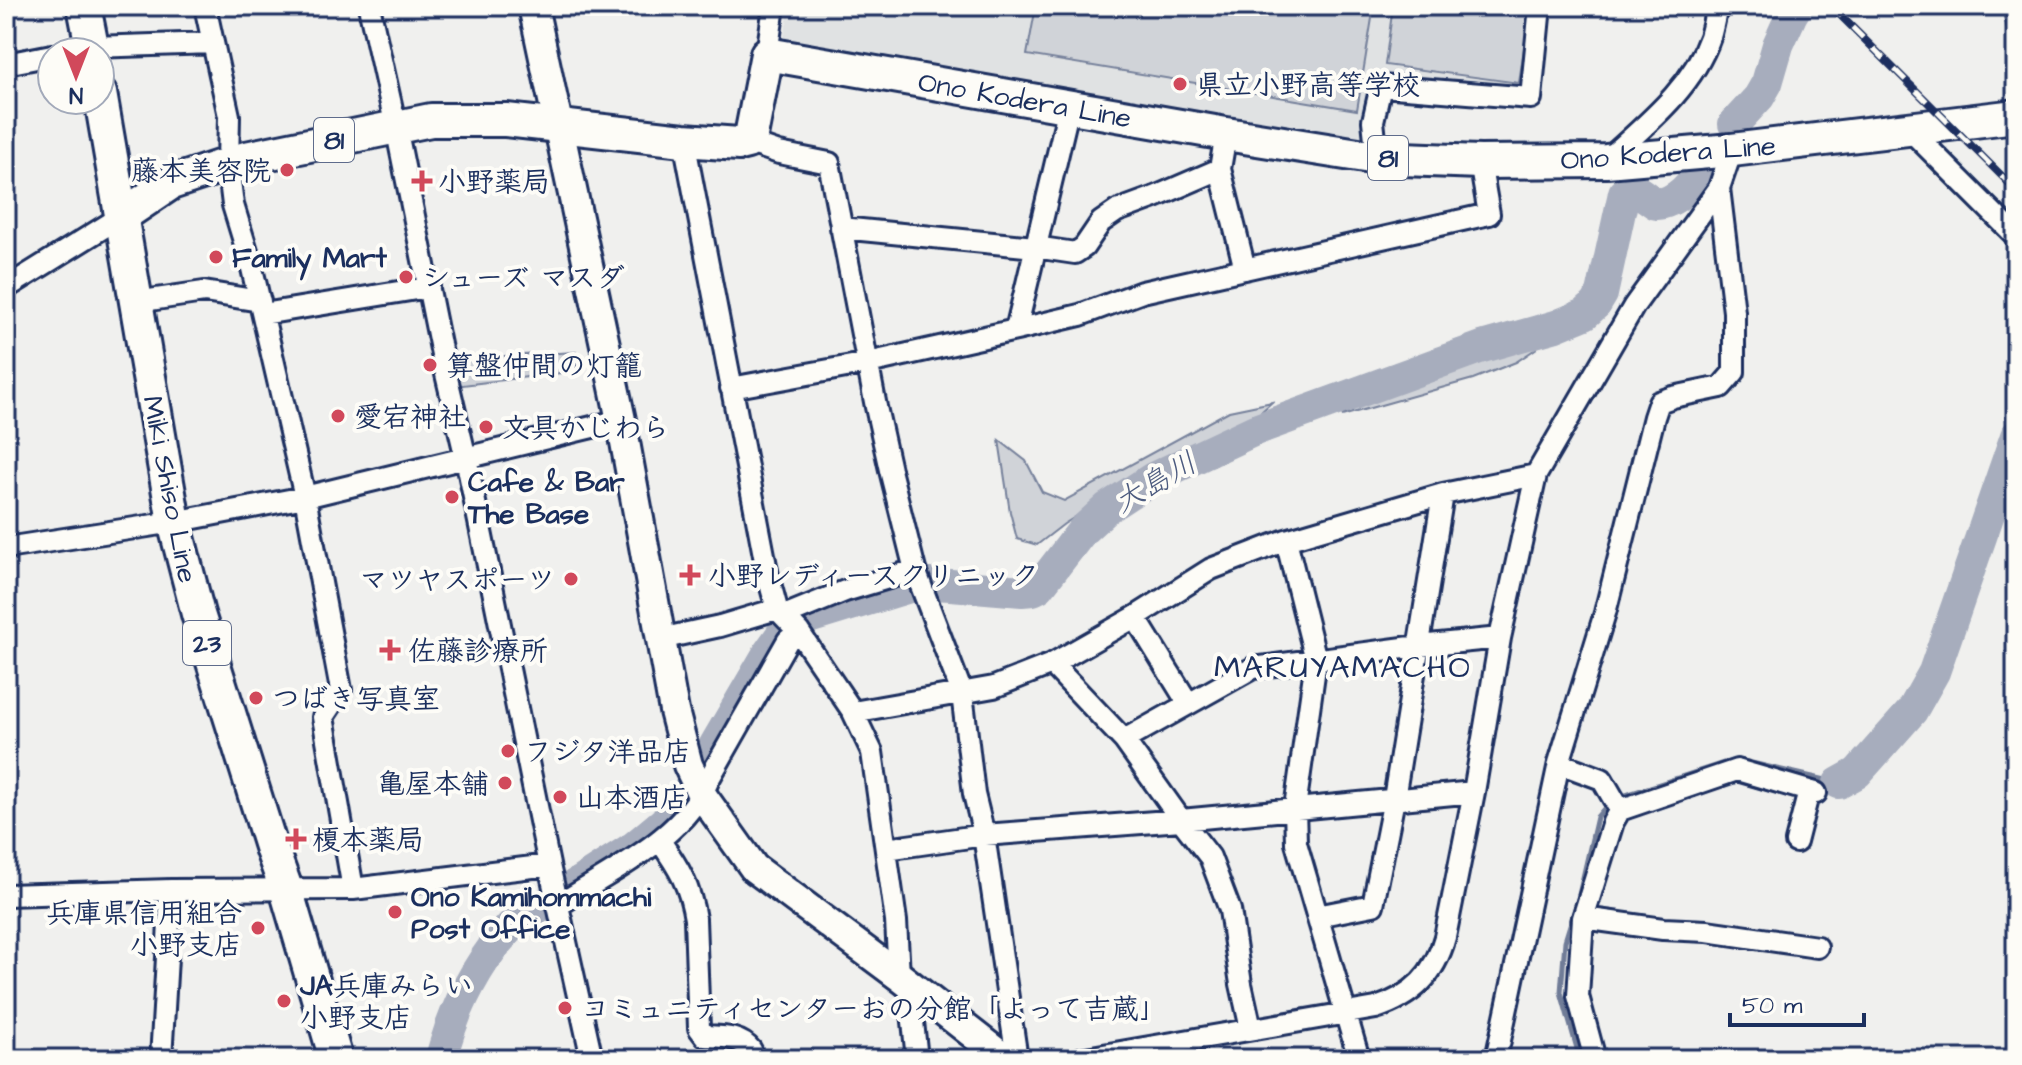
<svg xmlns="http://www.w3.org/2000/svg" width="2022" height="1065" viewBox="0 0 2022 1065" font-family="'Architects Daughter','Klee One',sans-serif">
	<rect width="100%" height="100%" fill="#f0f0ee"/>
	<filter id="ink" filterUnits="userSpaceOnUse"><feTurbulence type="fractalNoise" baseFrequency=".0125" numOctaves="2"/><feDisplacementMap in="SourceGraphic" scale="16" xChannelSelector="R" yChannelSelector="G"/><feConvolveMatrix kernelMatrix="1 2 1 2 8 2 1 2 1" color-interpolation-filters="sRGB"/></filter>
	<g filter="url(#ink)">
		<path fill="#e0e2e3" d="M790,6h746l-7,86 -151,-16 -11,47 1,25 -574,-96 -10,-16z"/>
		<path fill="#d0d3d8" stroke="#76819b" stroke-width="2" d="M1036,6h338l-17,104 -330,-55z
			M1393,6h137l-11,77 -134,-18z
			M1539,335l-2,13 -21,14 -43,17 -131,37c32,-24 72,-34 108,-49 30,-11 58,-24 89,-32z
			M576,352l1,19 -122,15 -5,-27z
			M1272,402l-22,20 -78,34 -108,68 -27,21 -20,-6 -7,-27 -11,-72 27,21 16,31 22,9 165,-90z"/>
		<path fill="#a7adbd" stroke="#6f7b97" stroke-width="2" d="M2001,6h15v56z"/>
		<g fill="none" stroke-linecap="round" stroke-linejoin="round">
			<path stroke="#6f7b97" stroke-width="5" d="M1617,798l107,-35 19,-2 96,22
				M1580,1059l-19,-67 4,-51 13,-42 19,-82 12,-14"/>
			<path stroke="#a7adbd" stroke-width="32" d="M1734,124l25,-27 8,-14 11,-38 14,-31 5,-8
				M1839,783l18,-10 55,-62 22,-39 82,-236
				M441,1059c2,-10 6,-20 9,-30 14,-39 32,-72 61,-103l123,-79 30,-25 20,-24 85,-146 17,-24 16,-8 111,-34 18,-2 20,1 71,6 11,-1 6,-3 44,-57 24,-22 46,-30 102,-48 227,-83 74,-21 29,-12 11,-10 6,-10 22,-101 7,-3 8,2 17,12c23,-1 39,-25 52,-42"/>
			<defs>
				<path id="street" d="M205,6l24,110 -1,48 5,41 18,59 54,233 36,193 -18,27 30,172
					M369,6l27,121 50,247 21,89 82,402 43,194
					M67,52l25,-5 121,-4
					M767,54l7,-48
					M6,64l46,-9
					M1909,129l107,107
					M1226,134l-6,35 25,100
					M684,140l84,436 9,33 22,23 54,80 19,40 24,169 3,55
					M747,142l32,11 50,10 47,244 14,63 25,100 47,123 12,101 10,41 33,224
					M1377,158l-4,-37 8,-35 150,12 9,-92
					M1606,161c39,-36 86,-72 104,-124 3,-10 5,-21 7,-31
					M841,228l194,19 40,6 9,-6 17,-25 16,-11 38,-14 65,-28
					M6,288l116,-72
					M136,302l68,-10 56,9
					M263,314l166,-27
					M1016,330l64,-15 62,-23 347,-78 -9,-52
					M731,388l137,-25 148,-33 53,-223
					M1286,540l30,120 -21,148 1,35 63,216
					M6,548l168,-26 131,-25 316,-77
					M784,616l61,-25 70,-21
					M1135,617l53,86
					M660,639l60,-13 57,-17
					M1052,664l72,76 57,80 29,37 20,53 11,74 10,45
					M853,712l141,-25 58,-23 83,-47 76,-48 75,-29 157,-46 93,-19
					M1124,740l129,-72 166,-22 81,-8
					M1559,763l43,16 18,31
					M660,841c19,27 30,45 35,78l4,109 6,8c18,1 35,0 46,14v9
					M1796,842l13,-51
					M886,849l98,-14 197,-15 293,-28
					M6,895l165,-5 182,-1 196,-24
					M559,905c53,-35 125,-66 151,-128l78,-137 11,-8
					M1317,916l56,-11 21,-106 49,-305
					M1583,918l80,11 44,2 110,16
					M909,984l8,75
					M161,1059l10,-169
					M1080,1059l296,-51c37,-12 59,-34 69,-71l29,-145 26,-154 36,-163 98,-169 85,-118 13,-38
					M1496,1059l63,-296 46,-150 49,-196 5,-15 14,-5 48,-10 13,-15v-60l-15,-124
					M1595,1059l-17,-63 5,-78 30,-96 7,-12 117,-40 79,23"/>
				<path id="secondary" d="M533,6l88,414 53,291 14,54 14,30 52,73 145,108 106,83"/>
				<path id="primary" d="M84,6l9,46
					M100,93l74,429 24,92 74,236 14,39 50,170
					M122,216l49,-33 75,-25 185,-38h75l178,20 55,4 8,-2 4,-6 16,-82 459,80 151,24 103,4 126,-1 126,-11 284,-34"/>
			</defs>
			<use href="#street" stroke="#1b2f5e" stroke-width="26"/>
			<use href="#secondary" stroke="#1b2f5e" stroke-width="34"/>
			<use href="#primary" stroke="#1b2f5e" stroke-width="38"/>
			<use href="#street" stroke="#fdfcf7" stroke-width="20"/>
			<use href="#secondary" stroke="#fdfcf7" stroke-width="28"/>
			<use href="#primary" stroke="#fdfcf7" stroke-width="32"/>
			<defs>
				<path id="rail" d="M1831,6l185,184"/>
			</defs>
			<use href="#rail" stroke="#1b2f5e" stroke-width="8"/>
			<use href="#rail" stroke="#fdfcf7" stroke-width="5" stroke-dasharray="15" stroke-linecap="butt"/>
		</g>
	</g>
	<g fill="#d1495b" stroke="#fdfcf7" stroke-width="3">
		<circle cx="1180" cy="84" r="8"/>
		<circle cx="287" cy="170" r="8"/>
		<path d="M418 169h8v8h8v8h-8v8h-8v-8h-8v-8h8z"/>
		<circle cx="216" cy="257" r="8"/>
		<circle cx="406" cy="277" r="8"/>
		<circle cx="430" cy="365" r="8"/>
		<circle cx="338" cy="416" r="8"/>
		<circle cx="486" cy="427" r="8"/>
		<circle cx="452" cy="497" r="8"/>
		<path d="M686 563h8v8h8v8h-8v8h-8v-8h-8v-8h8z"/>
		<circle cx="571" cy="579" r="8"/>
		<path d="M386 638h8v8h8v8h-8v8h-8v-8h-8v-8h8z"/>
		<circle cx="256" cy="698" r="8"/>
		<circle cx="508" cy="751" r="8"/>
		<circle cx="505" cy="783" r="8"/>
		<circle cx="560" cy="797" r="8"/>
		<path d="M292 827h8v8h8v8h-8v8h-8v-8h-8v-8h8z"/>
		<circle cx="395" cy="912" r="8"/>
		<circle cx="258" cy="928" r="8"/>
		<circle cx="284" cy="1001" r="8"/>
		<circle cx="565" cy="1008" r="8"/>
	</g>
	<g text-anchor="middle" stroke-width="8" stroke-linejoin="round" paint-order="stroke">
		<g fill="#fdfcf7" stroke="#5f6c8c" stroke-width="2">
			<rect x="314" y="118" width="40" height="44" rx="6"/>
			<rect x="1368" y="136" width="40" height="44" rx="6"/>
			<rect x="183" y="621" width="48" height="44" rx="6"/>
		</g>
		<g font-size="26" font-weight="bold" fill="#1b2f5e">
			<text x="334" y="149">81</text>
			<text x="1388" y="167">81</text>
			<text x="207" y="652">23</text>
		</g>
		<g font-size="28" font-weight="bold" fill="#1b2f5e" stroke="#fdfcf7" text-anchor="start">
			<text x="1196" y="94">県立小野高等学校</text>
			<text x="271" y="180" text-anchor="end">藤本美容院</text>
			<text x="438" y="191">小野薬局</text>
			<text x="232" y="267">Family Mart</text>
			<text x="422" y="287">シューズ マスダ</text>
			<text x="446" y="375">算盤仲間の灯籠</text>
			<text x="354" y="426">愛宕神社</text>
			<text x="502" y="437">文具かじわら</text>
			<text x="468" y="491">Cafe &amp; Bar<tspan x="468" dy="32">The Base</tspan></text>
			<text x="708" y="585">小野レディースクリニック</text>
			<text x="555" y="589" text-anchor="end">マツヤスポーツ</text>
			<text x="408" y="660">佐藤診療所</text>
			<text x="272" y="708">つばき写真室</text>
			<text x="524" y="761">フジタ洋品店</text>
			<text x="489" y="793" text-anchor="end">亀屋本舗</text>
			<text x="576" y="807">山本酒店</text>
			<text x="312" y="849">榎本薬局</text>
			<text x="411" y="906">Ono Kamihommachi<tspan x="411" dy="32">Post Office</tspan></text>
			<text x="242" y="922" text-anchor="end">兵庫県信用組合<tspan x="242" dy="32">小野支店</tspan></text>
			<text x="300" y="995">JA兵庫みらい<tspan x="300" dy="32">小野支店</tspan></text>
			<text x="581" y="1018">コミュニティセンターおの分館「よって吉蔵」</text>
		</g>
		<g font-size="28" fill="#1b2f5e" stroke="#fdfcf7">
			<text transform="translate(1025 99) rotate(10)" y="10">Ono Kodera Line</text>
			<text transform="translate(1668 152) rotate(-4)" y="10">Ono Kodera Line</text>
			<text transform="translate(171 489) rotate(79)" y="10">Miki Shiso Line</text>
		</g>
		<g font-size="30" font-style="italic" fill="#4c5b7f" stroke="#fdfcf7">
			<text transform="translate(1155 482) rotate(-30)" y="10">大島川</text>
		</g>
		<g font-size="32" letter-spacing="2" fill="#1b2f5e" stroke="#fdfcf7">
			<text x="1343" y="677">MARUYAMACHO</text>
		</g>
	</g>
	<rect width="2022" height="1065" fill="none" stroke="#fdfcf7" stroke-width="32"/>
	<rect x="16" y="16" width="1990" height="1033" fill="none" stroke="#1b2f5e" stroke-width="3" filter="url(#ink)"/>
	<g transform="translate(76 76) rotate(180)"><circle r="38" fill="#fdfcf7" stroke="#a3aaba" stroke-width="2"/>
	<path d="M0-6L14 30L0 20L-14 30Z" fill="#d1495b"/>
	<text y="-12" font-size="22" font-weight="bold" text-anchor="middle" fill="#1b2f5e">N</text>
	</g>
	<path d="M1730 1013v12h134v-12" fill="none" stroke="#1b2f5e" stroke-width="4"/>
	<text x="1742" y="1013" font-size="24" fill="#1b2f5e" stroke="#fdfcf7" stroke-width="6" paint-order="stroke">50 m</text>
</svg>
